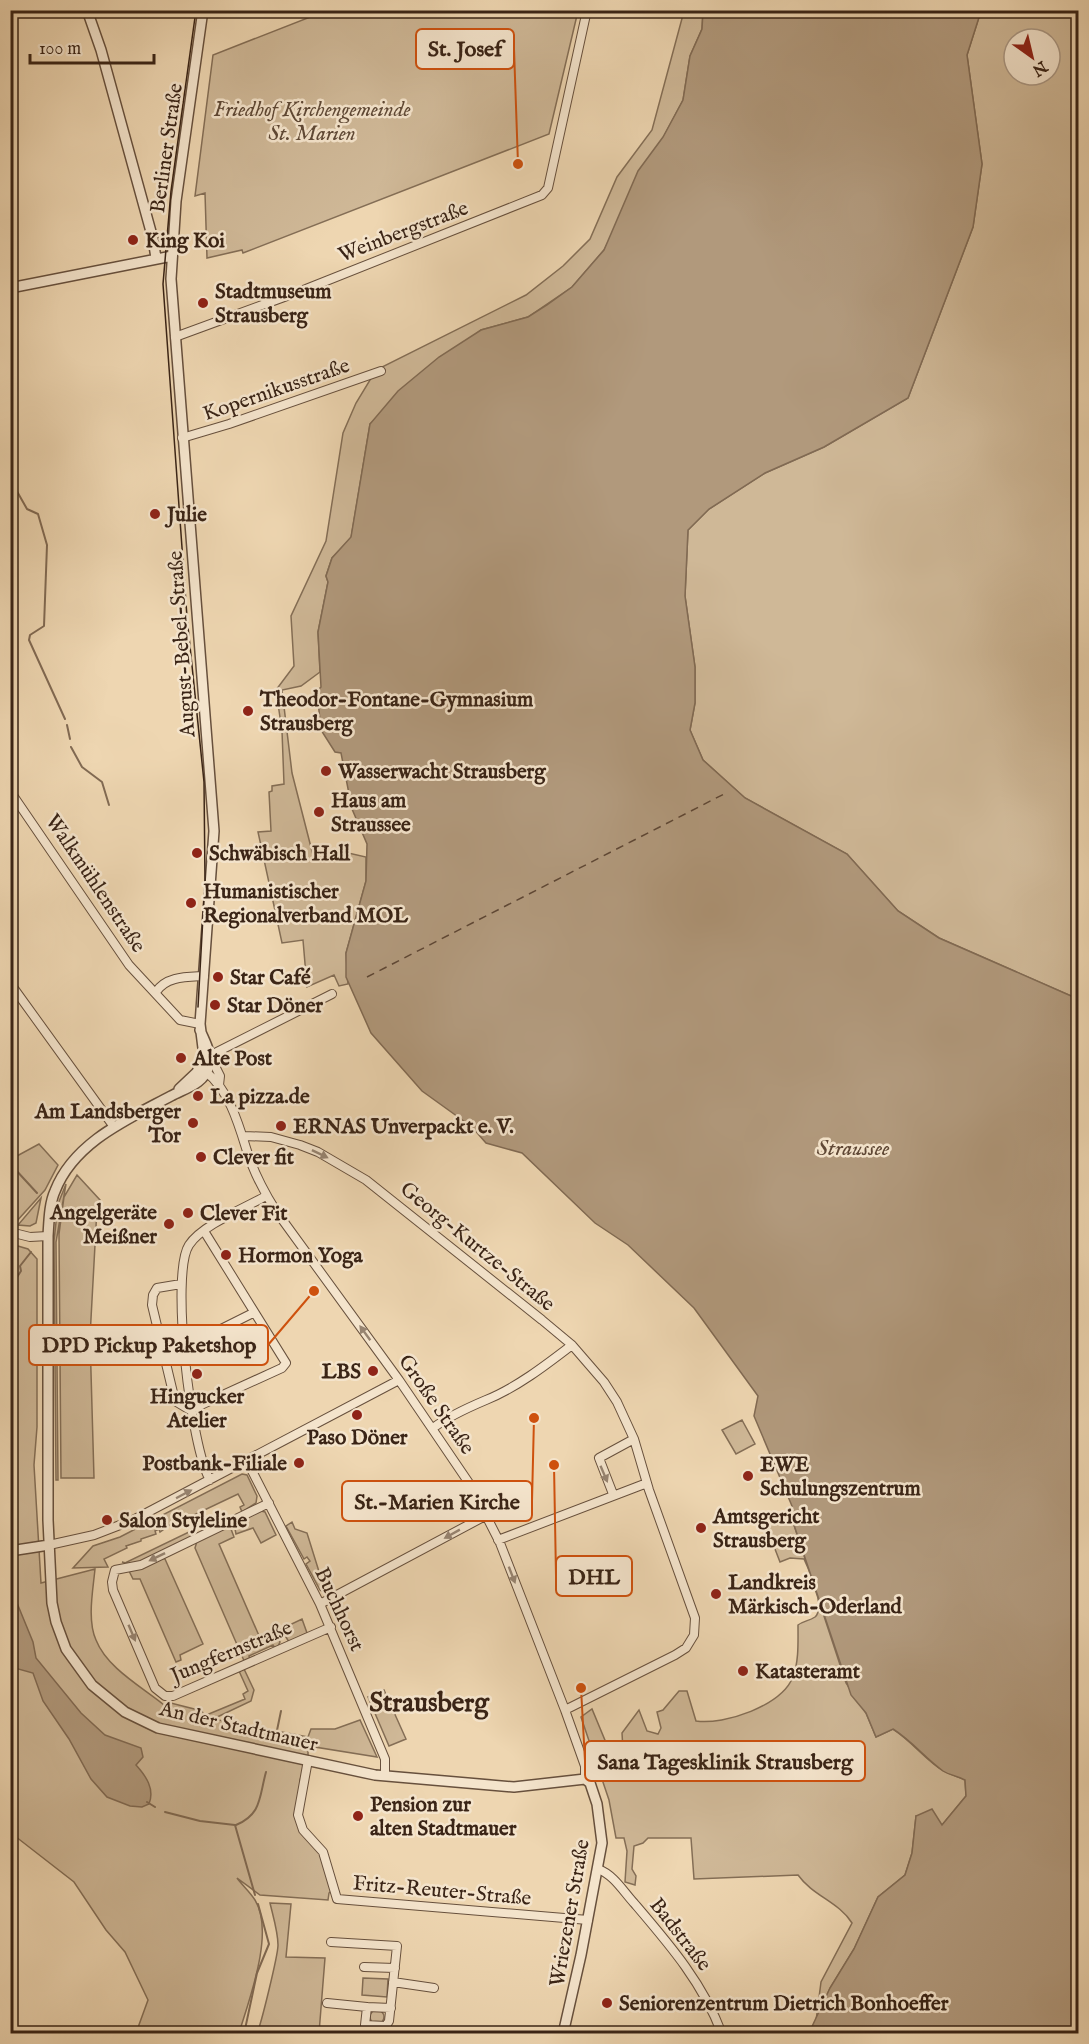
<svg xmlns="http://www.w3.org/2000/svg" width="1089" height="2044" viewBox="0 0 1089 2044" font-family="'IM FELL English',serif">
	<rect width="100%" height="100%" fill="#eed6b1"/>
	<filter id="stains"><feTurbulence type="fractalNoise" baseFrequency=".00333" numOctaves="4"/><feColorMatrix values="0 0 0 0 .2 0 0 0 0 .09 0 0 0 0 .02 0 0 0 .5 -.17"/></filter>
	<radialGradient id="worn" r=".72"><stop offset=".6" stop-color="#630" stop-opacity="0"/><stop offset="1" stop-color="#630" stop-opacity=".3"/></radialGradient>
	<path fill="#cfb897" stroke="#846e56" stroke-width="1.5" fill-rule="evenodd" d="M328,10l250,1 -29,123 -306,119 -1,-3 -35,8 -2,-65 -10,3 18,-141z
		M684,11h19l-1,18 -12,27 -7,44 -79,150 -32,37 -44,30 -47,13 -111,94 -19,114 -19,20 -6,18 2,6 -10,50 2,40 -19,14 -19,4 10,83 22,86 30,-7 22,5v24l-20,72 2,31 -9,2 -5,-11 -27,12 -4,-47 -21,3 -24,-111 13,-1 -2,-39 3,-1v-5l12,-2 -2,-53 -6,-41 18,-24 -3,-50 35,-75 17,-108 13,-30 20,-33 150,-75 37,-29 27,-27 27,-62 35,-47z
		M981,11h97v988l-139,-61 -41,-27 -51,-57 -102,-56 -42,-38 -13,-30 5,-27v-36l-10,-71 3,-66 21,-21 56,-36 59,-26 84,-49 65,-171 9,-63 -15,-109zM1014,39h36v36h-36z
		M39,1144l19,21 -13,25 -30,33 -4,-2v-73l6,8z
		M77,1175l23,25 -3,8 -7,129 4,141h-33l-2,-244 5,-37z
		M66,1184l-10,58 2,238h-2l-2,-239 4,-37z
		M41,1198l-5,25 -6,3 -12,-1z
		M11,1244l17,5 9,10v168l-3,38 7,118 54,-14c-2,21 -8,51 1,71 11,28 46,47 68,65l3,-3 35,9 2,5 41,-17 -2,-5 5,-3 -9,-20 5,-2 10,21 -3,11 -38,18 95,18 3,-8h24l25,-9 17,37 -69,-11v13l-8,21v45l19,21 14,43 -4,4 -1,7 -68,-5 -23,-17c5,7 13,14 18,22 20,32 -6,100 -16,133h-103l12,-33 -23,-48 -19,-22 -32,-48 -63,-49z
		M742,1420l13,24 -19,10 -14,-24z
		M242,1474l5,1 10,21 -1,7 -14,9 -2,-5 4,-2 -6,-11 -63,30 -1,-2 -14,10 -1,-3 -4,2 1,3 -15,5v2l-15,5 1,2 -23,11 4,8 -35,1 20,-22 27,-9z
		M261,1511l4,1 11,23 -15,8 -8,-15 -17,6 -2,-10z
		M790,1513l56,170 20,30 10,24 17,-8c19,12 33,32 51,42 6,4 14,5 21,9l1,16 -24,29 -26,-9 -4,37 -7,22 -27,22 -24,52 -24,39 -14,33 5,-39 31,-59c-13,-21 -39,-27 -54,-48l-104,4 -3,-41h-43l-5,5 -9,3 -2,23 4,7 -1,9 -10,-3 2,-31 -3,-13h-8l-7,-38 -28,-83 11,-8 20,48 1,-3 10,-4 -1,-17 17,-23 8,21 11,3 3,-6 -4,-16 6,-2 16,-19h8l9,30c29,4 85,-15 97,-44 6,-16 5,-35 5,-52 5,-4 11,-4 17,-8 11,-9 -6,-47 -11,-58l-14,-1 -10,4 -15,-39z
		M292,1522l3,7 12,4 19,61 -6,-4 -14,-26 4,-3 -3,-4 -3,2 -18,-33z
		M223,1528l8,1 3,8 -15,7 41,94 15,-6 5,10 -4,8 -3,-5 -24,11 1,4 -5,3 -50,-115 2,-7z
		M193,1530l2,5 -61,30 -12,-3 3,1z
		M162,1558l3,1 38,85 -23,11 1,5 -5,2 -36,-83h-7l-4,-8z
		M302,1619l5,14 -18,9 -8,-13z
		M384,1690l22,49 -17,7 -21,-49z
		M270,1903l21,1 -5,53 39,1 -6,75h-62c4,-8 21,-78 21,-88 0,-13 -5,-29 -8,-42z
		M363,1978l25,1 -1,18 -25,-2z
		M370 2017a7 7 0 1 1 14 0a7 7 0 1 1-14 0Z"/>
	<path fill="#b1997c" stroke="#816a53" stroke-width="1.5" d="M703,11h278l-14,44 15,109 -9,63 -65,171 -84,49 -59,26 -56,36 -21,21 -3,66 10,71v36l-5,27 13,30 42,38 102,56 51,57 41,27 139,61v1034h-269l21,-45 24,-39 24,-52 27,-22 7,-22 4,-37 16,-7 10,16 24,-29 -1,-16c-7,-4 -16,-5 -22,-9 -18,-13 -31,-30 -50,-42l-17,8 -10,-24 -15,-18 -61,-182 2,-7 -38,-90 4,-20 -64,-88 -66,-63 -33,-22 -73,-70 -36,-10 -14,-16 -50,-36 -51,-58 -25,-56v-24l20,-72 1,-37 -15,-35 -11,-56 -6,-1 -14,-22 -4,-39 4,-4 -3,-55 10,-50 -2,-6 6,-18 19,-21 19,-113 28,-33 41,-34 42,-27 47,-13 19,-12 25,-18 32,-37 34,-79 25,-34 20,-37 7,-44 12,-27z
		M10,1586l23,56 3,16 45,55 24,22 36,13 2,9 -7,8c10,11 19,24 13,39l-7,3 -12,-1 -23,-9 -16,-18 -22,-40 -26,-38 -10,-28 -22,-6v-17l2,-4z"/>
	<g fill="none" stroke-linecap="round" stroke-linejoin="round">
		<path stroke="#816a53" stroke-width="2" d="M10,479l17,30 11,5 9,31 -3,81 -14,9 -1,5 36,79
			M67,725l3,14
			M71,747l11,20 20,15 7,23
			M14,1168l23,25
			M10,1288l11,-17 -1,-5 11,-14
			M275,1740l6,-29
			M147,1802l8,5
			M165,1812l35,9 35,4 20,70
			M236,1825c26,-11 23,-28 30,-53
			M244,2034l13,-61 12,-29 -11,-40"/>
		<path stroke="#5e4735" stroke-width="1.5" stroke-dasharray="8 6" stroke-linecap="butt" d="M367,977l359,-184"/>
		<defs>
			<path id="minor" d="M175,337l131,-48 236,-94 6,-7 39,-178
				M182,438l47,-14 152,-53
				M10,791l119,174 51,55 20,4
				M10,983l104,144
				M156,992c10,-16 31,-15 48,-16
				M210,1056l10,20 -1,9
				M205,1058l127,-64
				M206,1072c22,17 32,50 40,76 7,23 18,44 30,63l123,169 72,106 29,57 65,167 20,56v13
				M244,1136l27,1 29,8 18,7 48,28 176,140 30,25 32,37 13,20 17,37 15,51 46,128 -1,17 -8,13 -11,7 -110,55
				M10,1232l20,5 18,-1
				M181,1284l-24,4 -4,7 -1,10 23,96 15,9 92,-42 4,-5 -82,-132
				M185,1339l20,-2 48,-24
				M433,1428c16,-12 34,-20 53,-28 30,-12 60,-35 86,-55
				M247,1461l73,143 65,155v17
				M210,1480c-19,-31 -40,-206 -21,-235 13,-20 56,-37 77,-49
				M613,1494l-14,-36 35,-19
				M269,1503l-128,62 -26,5 -3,12 1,8 42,98 10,8h8l158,-69
				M498,1540l149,-57
				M49,1545l45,-10 39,-15 266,-140
				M320,1604l167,-89
				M308,1760l-10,55 5,15 20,22 14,47 251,21
				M598,1869c16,6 25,22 36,34 35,41 69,80 88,131
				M331,1942l66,4 -8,75 -3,5 -21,-1 2,-18 24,1
				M364,1967l31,1
				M393,1982l41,6
				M327,2003l40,4"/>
			<path id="tertiary" d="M87,10l14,40 52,189 3,19
				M203,10l-27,191 -5,78 43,552 -14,193 6,48
				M10,288l162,-32
				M200,1030c5,12 12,23 9,36 -5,18 -23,22 -38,30 -43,23 -97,46 -116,95 -6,13 -6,31 -7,45v284l4,83 4,19 10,27 26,36 33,27 33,16 217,47 139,12 71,-8 5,4 7,21 5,39 -21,112 -18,79
				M179,1089l18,-17 5,-13
				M10,1551l39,-6"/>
		</defs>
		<use href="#minor" stroke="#67503d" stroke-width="10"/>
		<use href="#tertiary" stroke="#67503d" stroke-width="12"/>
		<use href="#minor" stroke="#f4e4cc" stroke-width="8"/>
		<use href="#tertiary" stroke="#f4e4cc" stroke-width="9"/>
		<path stroke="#3a2416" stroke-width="1.5" d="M196,10l-25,181 -8,93 24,333 17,165 1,98 -7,127"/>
	</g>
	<defs><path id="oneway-solid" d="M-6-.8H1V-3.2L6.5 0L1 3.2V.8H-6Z" transform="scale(1.5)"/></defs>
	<g fill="#978471">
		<use href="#oneway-solid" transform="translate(320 1154) rotate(26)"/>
		<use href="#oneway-solid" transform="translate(365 1333) rotate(-126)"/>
		<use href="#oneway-solid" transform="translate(604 1474) rotate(67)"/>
		<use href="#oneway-solid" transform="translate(184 1494) rotate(-28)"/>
		<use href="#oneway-solid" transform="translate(452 1534) rotate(151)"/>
		<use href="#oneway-solid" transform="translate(157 1557) rotate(154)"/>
		<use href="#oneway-solid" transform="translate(512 1575) rotate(69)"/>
		<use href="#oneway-solid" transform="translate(132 1633) rotate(67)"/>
	</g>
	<g fill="#8f2418" stroke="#f4e4cc" stroke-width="2">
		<circle cx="133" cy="240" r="6"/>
		<circle cx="203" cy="303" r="6"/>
		<circle cx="155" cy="514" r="6"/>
		<circle cx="248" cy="711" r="6"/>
		<circle cx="326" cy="771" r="6"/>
		<circle cx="319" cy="812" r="6"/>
		<circle cx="197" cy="853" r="6"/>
		<circle cx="191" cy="903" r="6"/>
		<circle cx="218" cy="977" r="6"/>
		<circle cx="215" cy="1005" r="6"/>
		<circle cx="181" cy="1058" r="6"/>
		<circle cx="198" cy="1096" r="6"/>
		<circle cx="193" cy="1123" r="6"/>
		<circle cx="281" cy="1126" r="6"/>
		<circle cx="201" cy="1157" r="6"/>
		<circle cx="188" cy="1213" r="6"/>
		<circle cx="169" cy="1224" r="6"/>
		<circle cx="226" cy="1255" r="6"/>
		<circle cx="373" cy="1371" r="6"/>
		<circle cx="197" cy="1374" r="6"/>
		<circle cx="357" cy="1415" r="6"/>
		<circle cx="299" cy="1463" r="6"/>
		<circle cx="748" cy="1476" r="6"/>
		<circle cx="107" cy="1520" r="6"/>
		<circle cx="701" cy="1528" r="6"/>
		<circle cx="716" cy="1594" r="6"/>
		<circle cx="743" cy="1671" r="6"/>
		<circle cx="358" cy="1816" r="6"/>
		<circle cx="607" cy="2003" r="6"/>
	</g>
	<g text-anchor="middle" stroke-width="5" stroke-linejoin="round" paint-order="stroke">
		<g font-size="21" font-style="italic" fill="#5f4936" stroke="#f4e4cc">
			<text x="312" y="116">Friedhof Kirchengemeinde<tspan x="312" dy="24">St. Marien</tspan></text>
		</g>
		<g font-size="21" fill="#3a2416" stroke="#f4e4cc">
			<text transform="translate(166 148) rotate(-82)" y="7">Berliner Straße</text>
			<text transform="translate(403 231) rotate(-21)" y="7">Weinbergstraße</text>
			<text transform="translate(276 389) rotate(-19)" y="7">Kopernikusstraße</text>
			<text transform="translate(181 644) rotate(-94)" y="7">August-Bebel-Straße</text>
			<text transform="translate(96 883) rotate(56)" y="7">Walkmühlenstraße</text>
			<text transform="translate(478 1246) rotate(39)" y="7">Georg-Kurtze-Straße</text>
			<text transform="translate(437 1404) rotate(55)" y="7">Große Straße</text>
			<text transform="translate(340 1609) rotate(65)" y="7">Buchhorst</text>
			<text transform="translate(231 1651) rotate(-23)" y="7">Jungfernstraße</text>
			<text transform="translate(239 1726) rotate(13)" y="7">An der Stadtmauer</text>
			<text transform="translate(442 1890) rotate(5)" y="7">Fritz-Reuter-Straße</text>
			<text transform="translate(569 1913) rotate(-80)" y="7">Wriezener Straße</text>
			<text transform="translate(681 1934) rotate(52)" y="7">Badstraße</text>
		</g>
		<g font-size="21" font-weight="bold" fill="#3a2416" stroke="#f4e4cc" text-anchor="start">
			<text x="145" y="247">King Koi</text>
			<text x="215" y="298">Stadtmuseum<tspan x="215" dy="24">Strausberg</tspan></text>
			<text x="167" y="521">Julie</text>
			<text x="260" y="706">Theodor-Fontane-Gymnasium<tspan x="260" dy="24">Strausberg</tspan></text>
			<text x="338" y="778">Wasserwacht Strausberg</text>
			<text x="331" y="807">Haus am<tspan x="331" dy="24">Straussee</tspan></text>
			<text x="209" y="860">Schwäbisch Hall</text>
			<text x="203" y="898">Humanistischer<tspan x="203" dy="24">Regionalverband MOL</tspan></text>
			<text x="230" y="984">Star Café</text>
			<text x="227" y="1012">Star Döner</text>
			<text x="193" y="1065">Alte Post</text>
			<text x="210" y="1103">La pizza.de</text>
			<text x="181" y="1118" text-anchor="end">Am Landsberger<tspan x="181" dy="24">Tor</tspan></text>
			<text x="293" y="1133">ERNAS Unverpackt e. V.</text>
			<text x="213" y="1164">Clever fit</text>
			<text x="157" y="1219" text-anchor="end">Angelgeräte<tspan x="157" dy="24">Meißner</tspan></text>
			<text x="200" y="1220">Clever Fit</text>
			<text x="238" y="1262">Hormon Yoga</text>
			<text x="361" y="1378" text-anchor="end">LBS</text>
			<text x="197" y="1403" text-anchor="middle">Hingucker<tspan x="197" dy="24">Atelier</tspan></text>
			<text x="357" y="1444" text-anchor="middle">Paso Döner</text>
			<text x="287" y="1470" text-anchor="end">Postbank-Filiale</text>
			<text x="760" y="1471">EWE<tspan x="760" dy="24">Schulungszentrum</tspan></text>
			<text x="713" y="1523">Amtsgericht<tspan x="713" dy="24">Strausberg</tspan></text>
			<text x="119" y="1527">Salon Styleline</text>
			<text x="728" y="1589">Landkreis<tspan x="728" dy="24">Märkisch-Oderland</tspan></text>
			<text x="755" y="1678">Katasteramt</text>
			<text x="370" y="1811">Pension zur<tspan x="370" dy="24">alten Stadtmauer</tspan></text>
			<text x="619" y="2010">Seniorenzentrum Dietrich Bonhoeffer</text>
		</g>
		<g font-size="22" font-style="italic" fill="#5e4735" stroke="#f4e4cc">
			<text x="853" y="1155">Straussee</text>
		</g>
		<g font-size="27" font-weight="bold" fill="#3a2416" stroke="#f4e4cc">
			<text x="429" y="1711">Strausberg</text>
		</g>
	</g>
	<path fill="none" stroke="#ce510e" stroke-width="2" d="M518 164L514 49M314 1291L268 1345M534 1418L532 1501M554 1465L556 1576M581 1688L585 1761"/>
	<g fill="#ce510e" stroke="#f4e4cc" stroke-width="2">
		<circle cx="518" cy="164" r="6"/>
		<circle cx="314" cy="1291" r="6"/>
		<circle cx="534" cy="1418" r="6"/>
		<circle cx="554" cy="1465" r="6"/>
		<circle cx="581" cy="1688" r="6"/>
	</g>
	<g fill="#f4e4cc" stroke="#ce510e" stroke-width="2">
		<rect x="416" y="29" width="98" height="40" rx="6"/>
		<rect x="29" y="1325" width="239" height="40" rx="6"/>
		<rect x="342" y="1481" width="190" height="40" rx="6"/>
		<rect x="556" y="1556" width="76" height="40" rx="6"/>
		<rect x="585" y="1741" width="280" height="40" rx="6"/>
	</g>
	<g font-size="22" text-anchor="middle" font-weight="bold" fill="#3a2416">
		<text x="465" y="56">St. Josef</text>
		<text x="149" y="1352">DPD Pickup Paketshop</text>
		<text x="437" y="1509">St.-Marien Kirche</text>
		<text x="594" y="1584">DHL</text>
		<text x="725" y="1769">Sana Tagesklinik Strausberg</text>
	</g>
	<rect width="1089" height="2044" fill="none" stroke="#eed6b1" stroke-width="36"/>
	<rect x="12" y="12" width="1065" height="2020" fill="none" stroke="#3a2416" stroke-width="3"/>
	<rect x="18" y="18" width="1053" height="2008" fill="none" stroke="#3a2416" stroke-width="1.5"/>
	<g transform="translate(1032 57) rotate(146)"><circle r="28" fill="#f4e4cc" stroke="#aa9783" stroke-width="1.5"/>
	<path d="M0-4.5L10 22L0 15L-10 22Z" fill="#8f2418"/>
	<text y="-9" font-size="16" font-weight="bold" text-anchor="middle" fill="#3a2416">N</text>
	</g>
	<path d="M30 54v9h124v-9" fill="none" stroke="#3a2416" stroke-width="3"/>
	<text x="39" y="54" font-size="18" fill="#3a2416" stroke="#f4e4cc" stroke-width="4.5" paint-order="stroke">100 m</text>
	<rect width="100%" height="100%" filter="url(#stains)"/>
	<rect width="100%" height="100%" fill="url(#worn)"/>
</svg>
